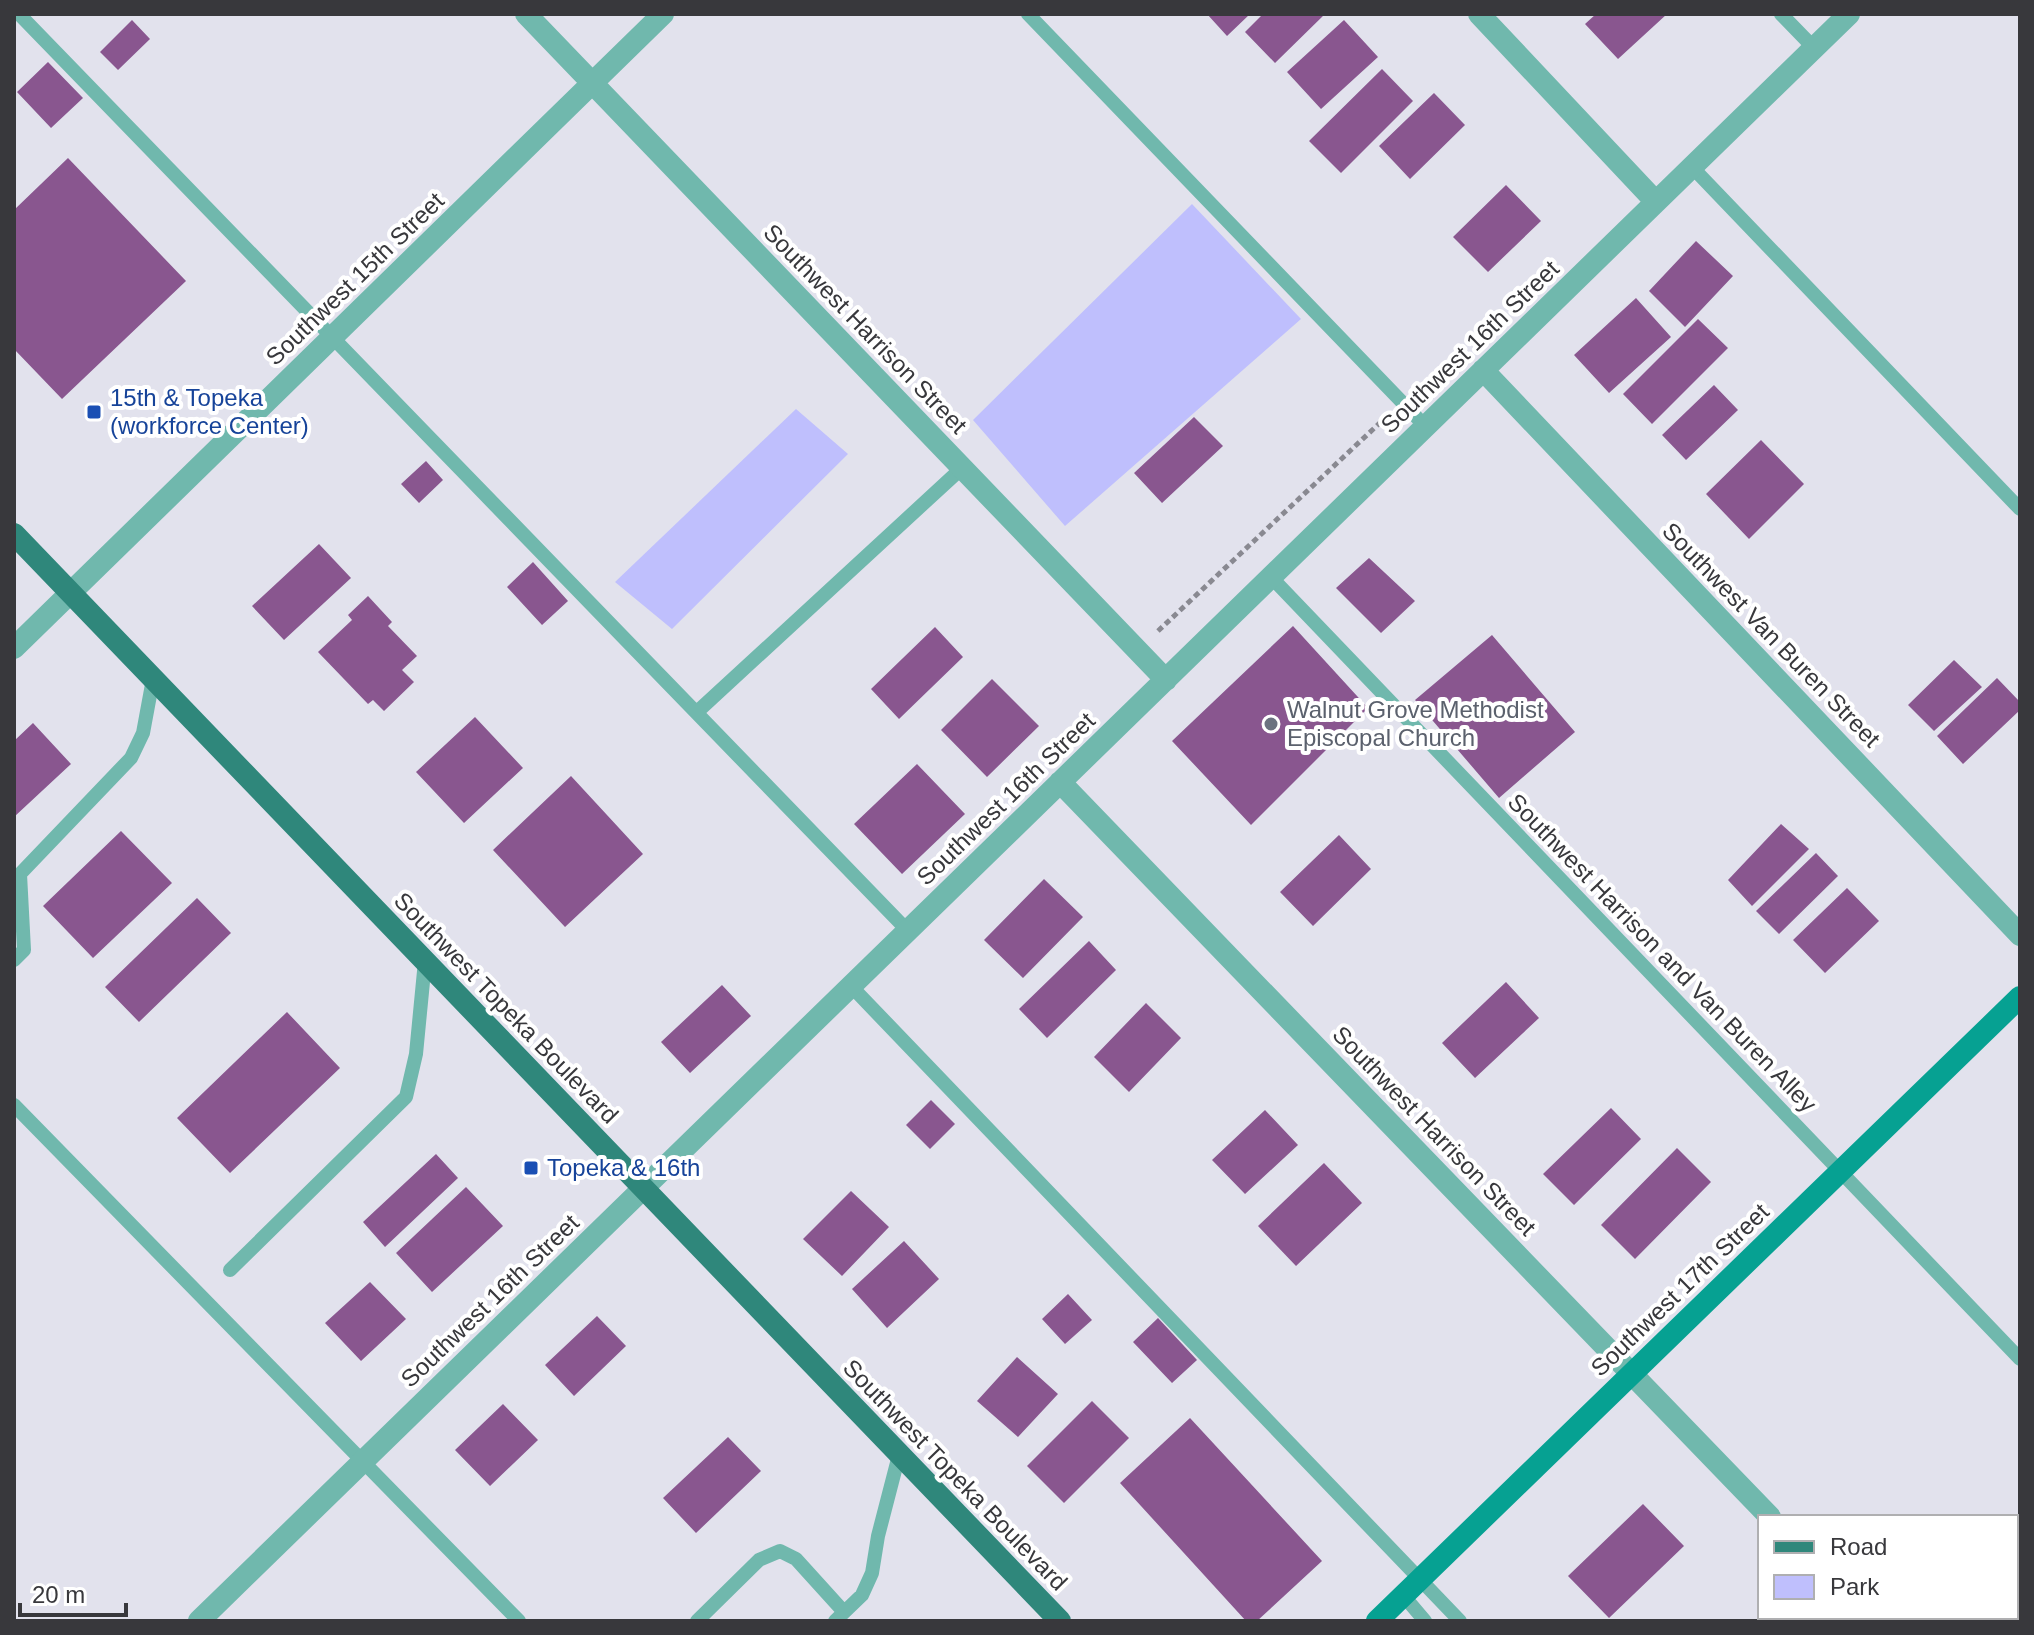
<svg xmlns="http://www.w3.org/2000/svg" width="2034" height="1635" viewBox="0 0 2034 1635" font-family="Helvetica,sans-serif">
	<rect width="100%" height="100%" fill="#e2e2ed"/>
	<path fill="#bfbffd" d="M1192,204l109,115 -236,207 -92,-106z
		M796,409l52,45 -176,175 -57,-47z"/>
	<path fill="#89568f" d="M1207,14h43l-23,22z
		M1263,14h62l-50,49 -30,-31z
		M1596,14h71l-49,45 -33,-35z
		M132,20l18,19 -32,31 -18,-18z
		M1344,20l34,37 -57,52 -34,-37z
		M48,62l35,36 -32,30 -34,-36z
		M1382,69l31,32 -72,72 -32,-32z
		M1434,93l31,32 -55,54 -31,-33z
		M68,158l118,123 -124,118 -48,-50v-139z
		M1506,185l35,36 -53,51 -35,-35z
		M1696,241l37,35 -48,51 -36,-36z
		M1636,298l35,39 -62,56 -35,-38z
		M1698,319l30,29 -76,76 -29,-30z
		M1714,385l24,25 -52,50 -24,-25z
		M1194,417l29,29 -61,57 -28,-30z
		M1761,440l43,44 -55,55 -43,-45z
		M426,461l17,19 -24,23 -18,-19z
		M319,544l32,34 -67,62 -32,-34z
		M1369,558l46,43 -34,32 -45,-45z
		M533,562l35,39 -26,24 -35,-38z
		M368,596l24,26 -4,4 29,30 -15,14 12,12 -30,29 -11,-11 -5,4 -50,-52 34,-32 -4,-5z
		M1293,626l75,82 -117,117 -79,-84z
		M935,627l28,30 -64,62 -28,-30z
		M1492,635l83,97 -76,66 -84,-98z
		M1954,660l28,27 -48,44 -26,-26z
		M1997,678l23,24v8l-57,54 -26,-28z
		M992,679l47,47 -52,51 -46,-47z
		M475,717l48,51 -59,55 -48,-51z
		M33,723l38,41 -57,53v-76z
		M917,764l48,50 -63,60 -48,-50z
		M571,776l72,78 -78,73 -72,-77z
		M1781,824l28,25 -57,57 -24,-26z
		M121,831l51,52 -79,75 -50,-52z
		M1339,835l32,34 -58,57 -33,-34z
		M1816,853l22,23 -59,58 -23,-23z
		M1044,879l39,38 -60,61 -39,-38z
		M1847,888l32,33 -54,52 -32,-33z
		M197,898l34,35 -92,89 -34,-35z
		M1089,941l27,29 -69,68 -28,-29z
		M1506,982l33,36 -64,60 -33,-35z
		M722,985l29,31 -61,57 -29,-31z
		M1146,1003l35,35 -52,54 -35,-35z
		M287,1012l53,56 -110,105 -53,-55z
		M931,1100l24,24 -25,25 -24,-24z
		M1611,1108l30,31 -67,66 -31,-31z
		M1265,1110l33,35 -53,49 -33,-34z
		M1677,1148l34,34 -76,77 -34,-34z
		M436,1154l22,24 -73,69 -22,-25z
		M1324,1163l38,40 -66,63 -38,-40z
		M466,1187l37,39 -71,66 -36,-39z
		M851,1191l38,36 -47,49 -39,-37z
		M904,1241l35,38 -52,49 -35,-39z
		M370,1282l36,37 -45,42 -36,-38z
		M1068,1294l24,26 -27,24 -23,-25z
		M597,1316l29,30 -52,50 -29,-31z
		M1158,1318l39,42 -25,23 -39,-41z
		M1017,1357l41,37 -40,43 -41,-36z
		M1092,1401l37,37 -65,65 -37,-37z
		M503,1404l35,36 -48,46 -35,-36z
		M1190,1418l132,143 -65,60h-11l-126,-138z
		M728,1437l33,34 -65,62 -33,-35z
		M1643,1504l41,42 -75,72 -41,-42z"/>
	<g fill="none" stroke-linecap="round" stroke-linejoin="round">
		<path stroke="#898991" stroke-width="5" stroke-dasharray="6 4" stroke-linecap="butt" d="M1158,631l226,-212"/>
		<path stroke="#70b8ad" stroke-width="14" d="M19,14c295,307 594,610 889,917
			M1028,14l398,413
			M1781,14l33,34
			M1692,167l328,342
			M1271,577l749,782
			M697,712l265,-244
			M14,960l10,-10 -4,-76 111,-116 12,-25 10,-54
			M851,986l609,635
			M14,1105l505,516
			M230,1270l176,-173 10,-43 9,-93
			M1403,1595l22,26
			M697,1621l62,-61 21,-9 16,8 48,53
			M835,1621l27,-26 10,-22 6,-37 21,-81"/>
		<path stroke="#70b8ad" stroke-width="22" d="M526,14l640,666
			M1479,14l177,188
			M1483,370l537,565
			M14,648l649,-634
			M1060,782l710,735
			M1867,1617l3,4
			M199,1621l1650,-1607"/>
		<path stroke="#06a192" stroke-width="22" d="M1377,1621l643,-624"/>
		<path stroke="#2f877b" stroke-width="22" d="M14,534l1046,1087"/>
	</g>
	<g fill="#1a4fb4" stroke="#fff" stroke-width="3">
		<rect x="86" y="404" width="16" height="16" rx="4"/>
		<rect x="523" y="1160" width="16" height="16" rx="4"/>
	</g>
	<circle fill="#6b7280" stroke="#fff" stroke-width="3" cx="1271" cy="724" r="8"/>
	<g text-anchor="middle" stroke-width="8" stroke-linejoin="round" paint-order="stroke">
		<g font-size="24" fill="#38383c" stroke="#fff">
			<text transform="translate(355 279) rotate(-44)" y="8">Southwest 15th Street</text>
			<text transform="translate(865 329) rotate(46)" y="8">Southwest Harrison Street</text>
			<text transform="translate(1470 347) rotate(-44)" y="8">Southwest 16th Street</text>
			<text transform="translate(1771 635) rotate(46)" y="8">Southwest Van Buren Street</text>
			<text transform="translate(1006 799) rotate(-44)" y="8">Southwest 16th Street</text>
			<text transform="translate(1662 953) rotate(46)" y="8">Southwest Harrison and Van Buren Alley</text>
			<text transform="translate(506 1008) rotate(46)" y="8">Southwest Topeka Boulevard</text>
			<text transform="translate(1434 1131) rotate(46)" y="8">Southwest Harrison Street</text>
			<text transform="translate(1680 1290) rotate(-44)" y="8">Southwest 17th Street</text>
			<text transform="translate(490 1301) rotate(-44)" y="8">Southwest 16th Street</text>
			<text transform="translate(955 1475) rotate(46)" y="8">Southwest Topeka Boulevard</text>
		</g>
		<g font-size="24" fill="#164399" stroke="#fff" text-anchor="start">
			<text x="110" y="406">15th &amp; Topeka<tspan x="110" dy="28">(workforce Center)</tspan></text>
			<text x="547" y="1176">Topeka &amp; 16th</text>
		</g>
		<g font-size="24" fill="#5b616d" stroke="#fff" text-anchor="start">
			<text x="1287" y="718">Walnut Grove Methodist<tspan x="1287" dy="28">Episcopal Church</tspan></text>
		</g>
	</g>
	<rect width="2034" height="1635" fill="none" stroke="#38383c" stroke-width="32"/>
	<rect x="1758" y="1515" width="260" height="104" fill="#ffffff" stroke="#afafb1" stroke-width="2"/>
	<rect x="1774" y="1541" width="40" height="12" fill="#2f877b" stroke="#afafb1" stroke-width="2"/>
	<text x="1830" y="1555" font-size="24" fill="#38383c">Road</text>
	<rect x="1774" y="1575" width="40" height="24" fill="#bfbffd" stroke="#afafb1" stroke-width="2"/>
	<text x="1830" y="1595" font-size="24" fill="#38383c">Park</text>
	<path d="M20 1603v12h106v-12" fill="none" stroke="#38383c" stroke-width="4"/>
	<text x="32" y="1603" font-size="24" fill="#38383c" stroke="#ffffff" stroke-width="6" paint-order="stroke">20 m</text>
</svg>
